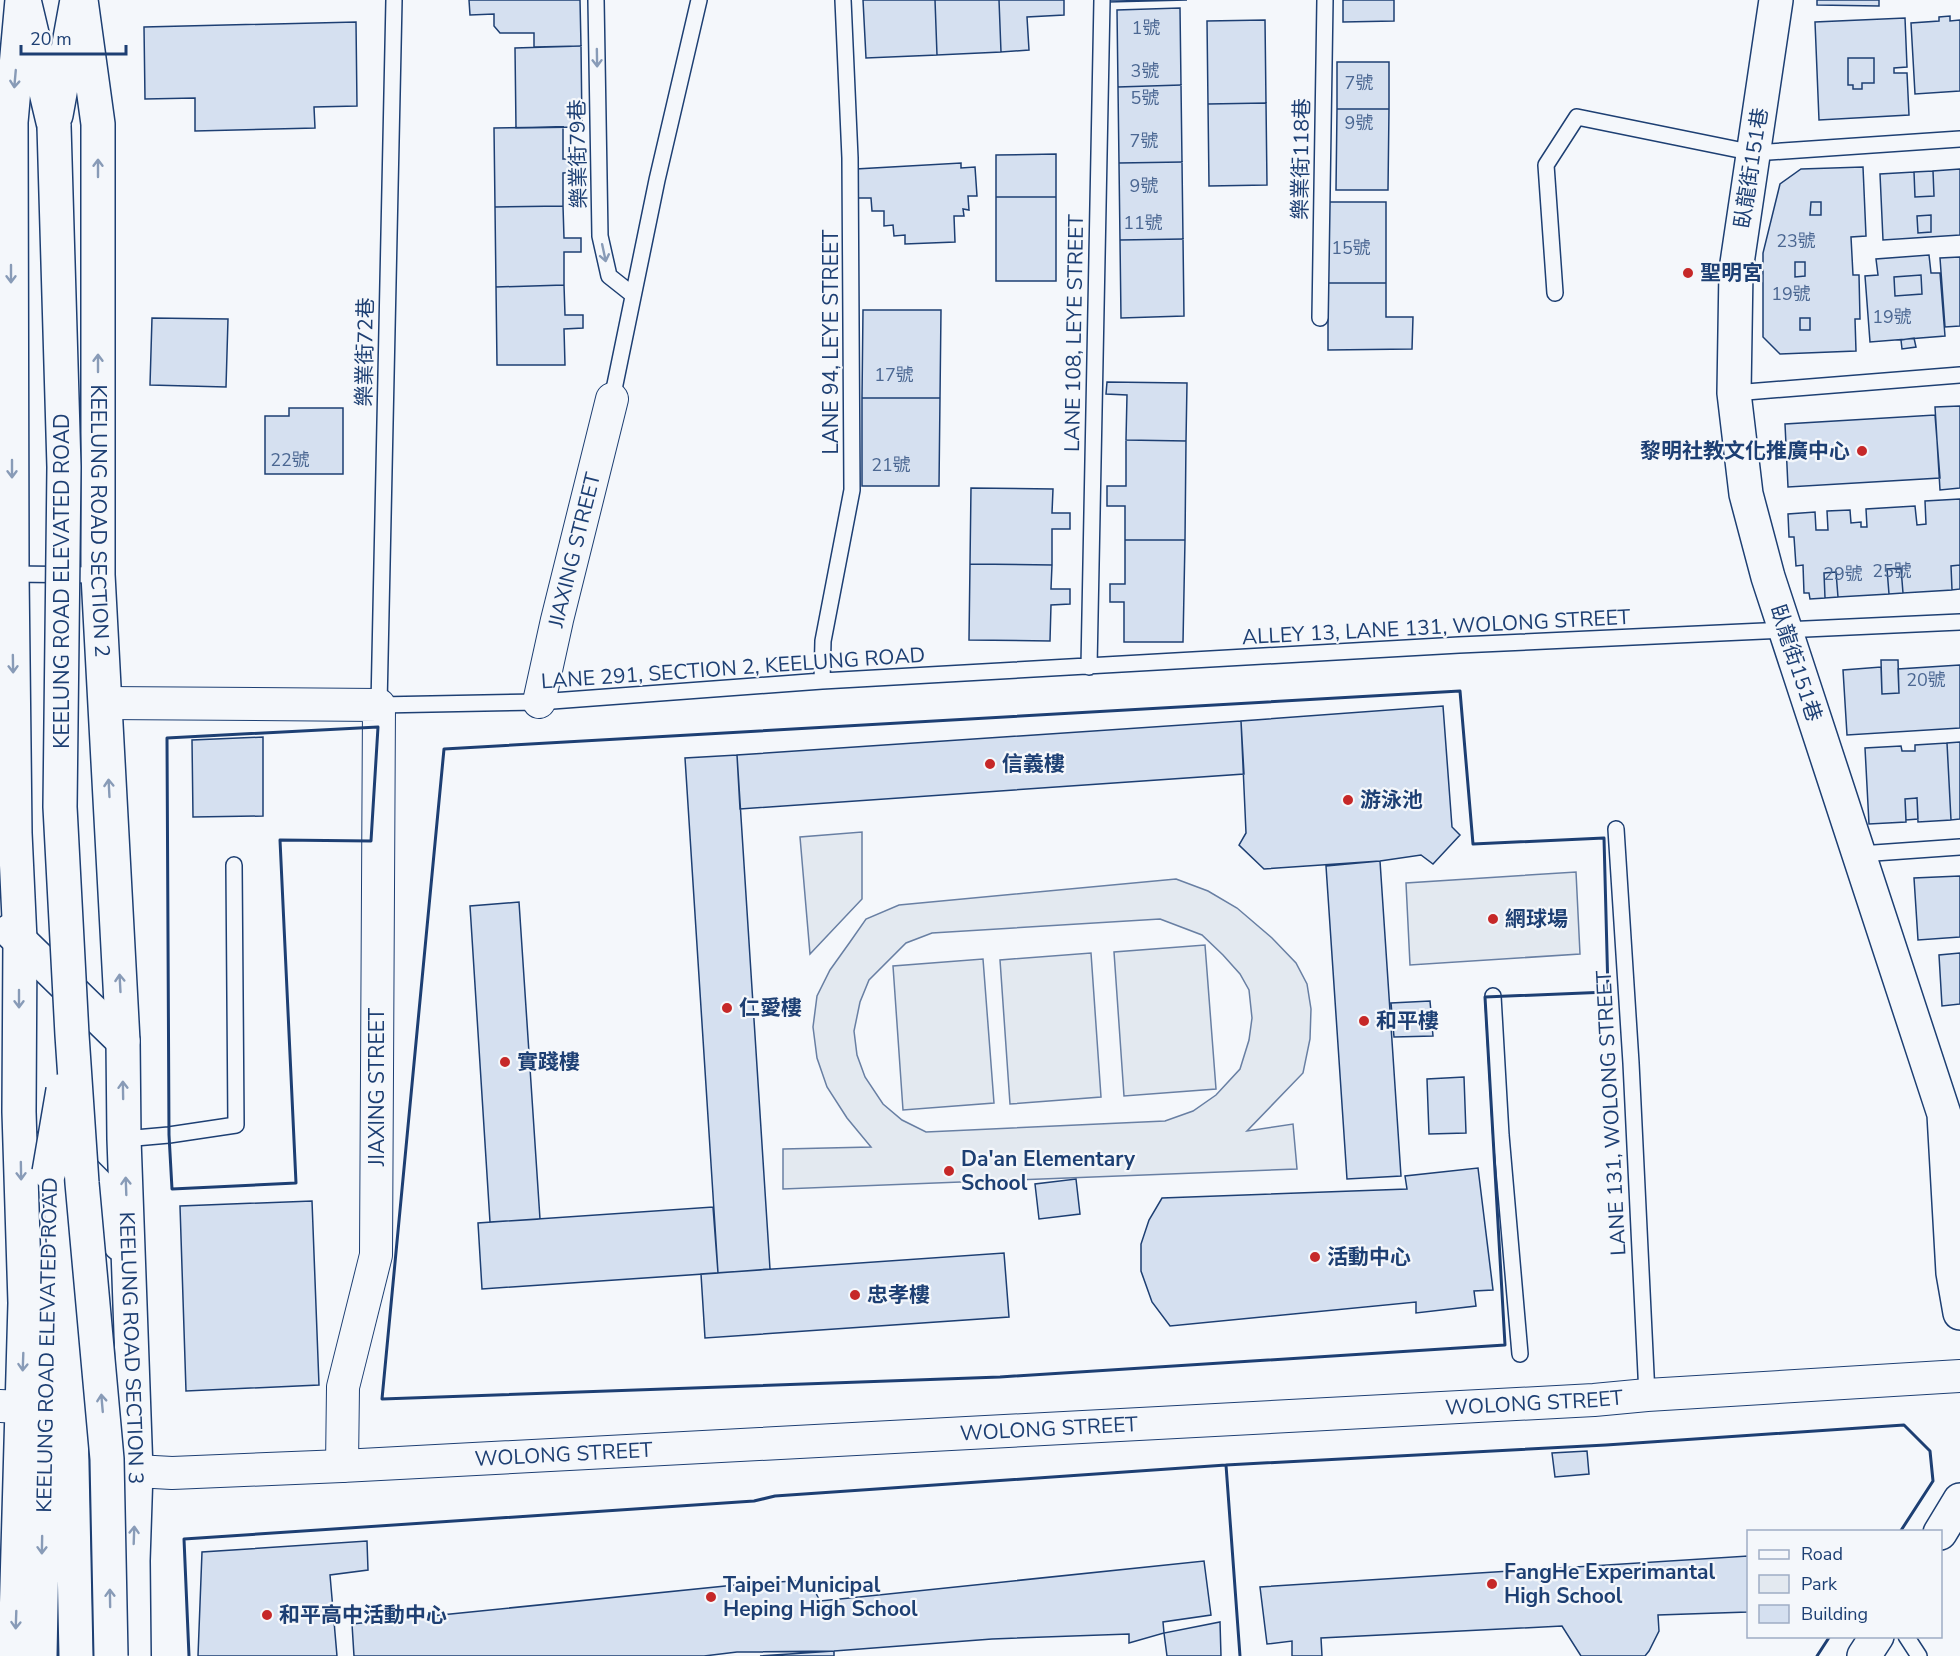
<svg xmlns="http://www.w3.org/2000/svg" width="1960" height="1656" viewBox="0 0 1960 1656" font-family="'Nunito Sans','Noto Sans TC',sans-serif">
	<rect width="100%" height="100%" fill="#f4f7fb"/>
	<path fill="#e3e9f0" stroke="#687fa3" stroke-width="1.5" fill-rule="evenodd" d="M862,832v67l-52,55 -10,-117z
		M1576,872l4,82 -170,11 -4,-82z
		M1176,879l32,12 29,17 35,30 24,25 11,21 4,25 -1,30 -7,34 -56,58 46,-7 4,45 -514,20v-40l88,-2 -24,-29 -20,-31 -10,-29 -4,-31 4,-31 13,-26 20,-28 16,-23 33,-14zM1160,919l42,16 21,20 17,19 9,16 3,28 -3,22 -9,29 -24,26 -23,16 -28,10 -239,11 -24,-12 -19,-16 -18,-27 -8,-22 -3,-24 6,-29 9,-22 37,-37 26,-10z
		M1205,945l11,144 -92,7 -10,-144z
		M1091,953l10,144 -91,7 -10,-144z
		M983,959l11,144 -91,7 -10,-144z"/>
	<path fill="#d5e0f0" stroke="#1d3f73" stroke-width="1.5" d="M469,0h111l1,46 -47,1v-14h-34l-6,-7v-12l-24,1z
		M863,0h72l2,55 -71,3z
		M935,0h64l2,52 -64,3z
		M999,0h65v15l-37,2 2,33 -28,2z
		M1108,0h79l-79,2z
		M1343,0h51v21l-51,1z
		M1817,0h62v6l-62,-1z
		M1180,8l1,77 -63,2 -1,-77z
		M1950,16v5l10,-1v71l-45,3 -4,-71 28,-2v-4z
		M1905,18l2,49 -13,1v5h13l2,42 -90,5 -4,-98z
		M1265,20l1,83 -58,1 -1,-83z
		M356,22l1,84 -43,1 1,21 -120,3v-33l-50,1 -1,-72z
		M581,46l1,81 -66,1 -1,-80z
		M1848,58h26v25h-12v6h-9v-4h-5z
		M1337,62h52v47h-52z
		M1181,85l1,77 -63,1 -1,-76z
		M1266,103l1,82 -58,1 -1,-82z
		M1337,109h52l-1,81h-52z
		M563,127v32h19l-1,13 -18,1v33l-68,1 -1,-79z
		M1056,154v43h-60v-42z
		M1182,162l1,77 -63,1 -1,-77z
		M961,163v5l14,-1 2,29h-9l1,14 -6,-1 1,7h-10l1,26 -50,2v-9l-11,1 -1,-11 -9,1v-15h-12l-1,-13h-13l-2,-29z
		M1863,167l3,69 -15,1 2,38h6l1,44h-5l1,32 -76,3 -17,-17v-84l17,-69 21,-15z
		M1960,169v66l-77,5 -3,-66 34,-2 1,25 19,-1 -1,-25z
		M1933,171l1,25 -19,1 -1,-25z
		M996,197h60v84h-60z
		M1328,202h58v81h-58z
		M1811,202h10v13h-11z
		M563,206l1,32h17v14h-17v33l-68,2 -1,-80z
		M1931,215v17l-13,1 -1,-17z
		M1183,239l1,77 -63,2 -1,-78z
		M1929,255l2,18h9l5,63 -75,6 -5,-66 13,-1 -2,-16z
		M1960,257v69l-15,1 -5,-69z
		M1795,262h10v14l-10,1z
		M1921,275l1,19 -27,2 -1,-19z
		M1328,283h58v34h27l-1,32 -84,1z
		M564,285l1,30h18v13l-19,1 1,36h-68l-1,-78z
		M863,310h78l-1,88h-78z
		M152,318l76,1 -2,68 -76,-2z
		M1800,318h10v12h-10z
		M1914,338l2,9 -14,2 -1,-9z
		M1107,382l80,1 -1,58 -60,-1 1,-45 -21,-1z
		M862,398h78l-1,88h-77z
		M1960,406v82l-20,2 -5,-83z
		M289,408h54v66h-78v-58h24z
		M1935,415l5,63 -152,9 -3,-63z
		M1126,440l60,1 -1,99h-60v-34h-18v-20h19z
		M971,488l82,1 -1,24h18v16h-18v36l-82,-1z
		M1960,499v66l-9,1 1,24 -49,3 -2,-25 -14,1 2,25 -51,3 -2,-25 -12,1 1,25 -15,1 -1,-6h-5l-1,-28 -7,1 -2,-29h-5l-1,-23 27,-2 1,18h12l-1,-19 23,-1 1,13 10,-1v5h6l-1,-18 49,-3 2,19 9,-1 -1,-23z
		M1125,540h60l-2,102h-59v-40h-14v-18h15z
		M970,564l82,1 -1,24h19v15l-19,1 -1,36 -81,-1z
		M1960,565v24l-8,1 -1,-24z
		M1901,568l2,25 -14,1 -2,-25z
		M1836,572l2,25 -13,1 -1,-25z
		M1881,660h17l1,33 -17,1z
		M1960,665v63l-113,7 -4,-65 38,-3 1,27 17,-1 -1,-24z
		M1443,706l9,121 8,8 -27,29 -12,-9 -41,6 -116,8 -25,-24 7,-12 -5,-112z
		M1241,721l3,53 -504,35 -3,-54z
		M263,737v79l-70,1 -1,-77z
		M1960,742v77l-9,1 -4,-77z
		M1947,743l4,77 -33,2 -1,-24 -12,1 1,23 -37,2 -4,-76 36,-2 1,5h13v-6z
		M737,755l33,514 -52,4 -33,-515z
		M1917,798l1,21 -12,1 -1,-21z
		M1380,861l21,315 -54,3 -21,-313z
		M1960,876v61l-42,3 -4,-62z
		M519,902l21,317 -50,3 -20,-316z
		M1960,953v51l-18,2 -3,-51z
		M1430,1001l3,35 -39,1 -3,-34z
		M1464,1077l2,56 -37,1 -2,-55z
		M1478,1168l15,122 -19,1 2,15 -60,7v-11l-246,24 -18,-24 -11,-31v-27l8,-24 13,-22 245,-9 -2,-13z
		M1076,1179l4,35 -41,5 -4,-35z
		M312,1201l7,184 -133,6 -6,-185z
		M713,1207l5,66 -236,16 -4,-66z
		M1004,1253l5,64 -304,21 -4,-64z
		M1587,1451l2,23 -34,3 -3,-24z
		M367,1541l1,29 -38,5 7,81h-139l4,-104z
		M1748,1556v56l-90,3 1,16 -10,20 -4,5h-64l-19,-30 -241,12 1,18h-30v-15l-25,3 -7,-57z
		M1204,1561l7,54 -48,7 1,11 -35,10v-9l-137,5 -158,12 -97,1 -33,4h-350l-2,-32 393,-40 64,-4 11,21 20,-2z
		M1220,1622l1,34h-54l-3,-23z
		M834,1651v5h-74z"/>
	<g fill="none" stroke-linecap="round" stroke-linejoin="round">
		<defs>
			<path id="lane" d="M394,0l-15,705 160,-3 283,-21 637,-36 501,-23
				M596,0l4,236 9,40 24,19
				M1555,293l-9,-128 31,-48 177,36 206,-14
				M1320,318l5,-318
				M1734,393l226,-18
				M612,399l45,-219 42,-180
				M12,574l86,1
				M1089,667l13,-667
				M822,681l1,-40 29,-151 -2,-332 -7,-158
				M1616,829l15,234 16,332
				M1860,854l100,-7
				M1493,996l8,139 19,219
				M124,1139l45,-4 67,-10 -2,-260
				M1906,1636l13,20"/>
			<g id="street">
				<path id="s1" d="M539,702l18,-82 55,-221"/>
				<path d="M105,703l274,2 -3,550 -33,132 -1,79"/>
				<path d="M0,1406l22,1"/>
				<path id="s2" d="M136,1471l36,2 170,-7 1252,-66 53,-5 313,-19"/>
			</g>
			<g id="secondary">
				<path id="s3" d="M81,0l17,124v451l25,466 1,98 12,332 -3,90 1,95"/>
				<path d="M1776,0l-40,270 -2,123 12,101 22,83 176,537 9,159 7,40"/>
				<path d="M10,931l113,110"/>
				<path d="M70,1158l27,27 23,59"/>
				<path d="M1940,1533l20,-33"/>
				<path d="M15,1656l10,-353 -6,-191 1,-172 -5,-107 -3,-259 -1,-452 11,-122"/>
				<path d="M1864,1656l13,-20"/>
			</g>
			<path id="highway" d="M24,0l30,126
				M56,115l21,-115
				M53,1140l6,37 10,147 7,332
				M40,1656l7,-369"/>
		</defs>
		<use href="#lane" stroke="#1d3f73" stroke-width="18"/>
		<use href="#street" stroke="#1d3f73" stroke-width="34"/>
		<use href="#secondary" stroke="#1d3f73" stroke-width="36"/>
		<use href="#highway" stroke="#1d3f73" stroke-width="36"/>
		<use href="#lane" stroke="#f4f7fb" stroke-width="15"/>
		<use href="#street" stroke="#f4f7fb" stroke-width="32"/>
		<use href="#secondary" stroke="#f4f7fb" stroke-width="33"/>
		<use href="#highway" stroke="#f4f7fb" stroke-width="33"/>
		<defs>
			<path id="highway-bridge" d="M54,126l10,341 -4,340 12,228 10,148 25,276 4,197
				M49,1172l14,-82"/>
		</defs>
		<use href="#highway-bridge" stroke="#1d3f73" stroke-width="36" stroke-linecap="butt"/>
		<use href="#highway-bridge" stroke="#f4f7fb" stroke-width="33"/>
		<path stroke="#1d3f73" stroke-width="3" d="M1460,691l13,153 131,-6 4,154 -123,5 20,348 -505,32 -618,22 62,-650z
			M378,727l-7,114 -91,-1 16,343 -124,6 -3,-54 -2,-397z
			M1226,1465l14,191
			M189,1656l-5,-117 570,-38 21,-5 451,-31 380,-20 298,-20 26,26 3,30 -33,51
			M1817,1656l13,-20"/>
	</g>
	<defs><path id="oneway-shaft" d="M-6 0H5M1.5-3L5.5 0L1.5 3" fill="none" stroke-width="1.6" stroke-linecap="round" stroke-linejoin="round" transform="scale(1.5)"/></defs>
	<g stroke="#889bb7">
		<use href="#oneway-shaft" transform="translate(597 58) rotate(89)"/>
		<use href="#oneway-shaft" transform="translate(15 79) rotate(95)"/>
		<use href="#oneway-shaft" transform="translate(98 168) rotate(-90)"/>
		<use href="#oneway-shaft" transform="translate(604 253) rotate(78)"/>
		<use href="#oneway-shaft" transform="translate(11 274) rotate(90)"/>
		<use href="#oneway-shaft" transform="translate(98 363) rotate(-90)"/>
		<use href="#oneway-shaft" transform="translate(12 469) rotate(90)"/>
		<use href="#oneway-shaft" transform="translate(13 664) rotate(89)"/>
		<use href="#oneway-shaft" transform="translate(109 788) rotate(-93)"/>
		<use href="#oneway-shaft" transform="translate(120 983) rotate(-93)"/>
		<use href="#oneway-shaft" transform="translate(19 999) rotate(90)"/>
		<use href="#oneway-shaft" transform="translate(123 1090) rotate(-91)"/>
		<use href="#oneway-shaft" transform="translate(21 1171) rotate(89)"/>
		<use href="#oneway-shaft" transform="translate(126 1186) rotate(-92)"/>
		<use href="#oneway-shaft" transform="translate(23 1362) rotate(92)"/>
		<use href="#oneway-shaft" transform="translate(102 1403) rotate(-95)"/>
		<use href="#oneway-shaft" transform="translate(134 1535) rotate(-88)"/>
		<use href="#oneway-shaft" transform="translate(42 1545) rotate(91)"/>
		<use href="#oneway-shaft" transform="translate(110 1598) rotate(-91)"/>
		<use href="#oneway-shaft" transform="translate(16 1620) rotate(92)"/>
	</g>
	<g fill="#c62828" stroke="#f4f7fb" stroke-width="2">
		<circle cx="1688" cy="273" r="6"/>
		<circle cx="1862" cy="451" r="6"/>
		<circle cx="990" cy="764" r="6"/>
		<circle cx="1348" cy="800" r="6"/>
		<circle cx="1493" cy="919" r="6"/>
		<circle cx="727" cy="1008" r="6"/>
		<circle cx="1364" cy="1021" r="6"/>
		<circle cx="505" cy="1062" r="6"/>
		<circle cx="949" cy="1171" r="6"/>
		<circle cx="1315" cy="1257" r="6"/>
		<circle cx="855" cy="1295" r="6"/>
		<circle cx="1492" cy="1584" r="6"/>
		<circle cx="711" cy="1597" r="6"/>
		<circle cx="267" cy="1615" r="6"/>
	</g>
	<g text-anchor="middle" stroke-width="4.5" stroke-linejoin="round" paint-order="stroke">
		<g font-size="18" fill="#4b6792">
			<text x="1146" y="34">1號</text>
			<text x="1145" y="77">3號</text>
			<text x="1359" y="89">7號</text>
			<text x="1145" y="104">5號</text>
			<text x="1359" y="129">9號</text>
			<text x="1144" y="147">7號</text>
			<text x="1144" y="192">9號</text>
			<text x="1143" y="229">11號</text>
			<text x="1796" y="247">23號</text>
			<text x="1351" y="254">15號</text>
			<text x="1791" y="300">19號</text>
			<text x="1892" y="323">19號</text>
			<text x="894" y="381">17號</text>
			<text x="290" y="466">22號</text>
			<text x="891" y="471">21號</text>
			<text x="1892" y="577">25號</text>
			<text x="1843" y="580">29號</text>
			<text x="1926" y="686">20號</text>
		</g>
		<g font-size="21" fill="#1d3f73" stroke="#f4f7fb">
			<text transform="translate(578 154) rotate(-91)" y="7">樂業街79巷</text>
			<text transform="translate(1301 159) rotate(-89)" y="7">樂業街118巷</text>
			<text transform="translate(1751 168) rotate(-81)" y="7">臥龍街151巷</text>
			<text transform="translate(1074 333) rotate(-89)" y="7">LANE 108, LEYE STREET</text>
			<text transform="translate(831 342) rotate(-90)" y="7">LANE 94, LEYE STREET</text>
			<text transform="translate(365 352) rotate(-89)" y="7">樂業街72巷</text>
			<text dy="7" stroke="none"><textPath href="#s3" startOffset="522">KEELUNG ROAD SECTION 2</textPath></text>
			<text dy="7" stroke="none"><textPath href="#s1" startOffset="156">JIAXING STREET</textPath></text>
			<text transform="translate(62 581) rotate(-90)" y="7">KEELUNG ROAD ELEVATED ROAD</text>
			<text transform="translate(1436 627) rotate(-3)" y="7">ALLEY 13, LANE 131, WOLONG STREET</text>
			<text transform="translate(1796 663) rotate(72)" y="7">臥龍街151巷</text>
			<text transform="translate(733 668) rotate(-4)" y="7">LANE 291, SECTION 2, KEELUNG ROAD</text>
			<text transform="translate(377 1087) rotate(-90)" y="7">JIAXING STREET</text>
			<text transform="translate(1611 1113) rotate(-93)" y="7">LANE 131, WOLONG STREET</text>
			<text transform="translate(47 1345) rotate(-89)" y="7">KEELUNG ROAD ELEVATED ROAD</text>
			<text dy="7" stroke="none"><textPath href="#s3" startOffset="1350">KEELUNG ROAD SECTION 3</textPath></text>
			<text dy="7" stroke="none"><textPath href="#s2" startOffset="1400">WOLONG STREET</textPath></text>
			<text dy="7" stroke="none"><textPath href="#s2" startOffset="914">WOLONG STREET</textPath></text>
			<text dy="7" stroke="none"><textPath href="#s2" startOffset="428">WOLONG STREET</textPath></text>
		</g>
		<g font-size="21" font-weight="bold" fill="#1d3f73" stroke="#f4f7fb" text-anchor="start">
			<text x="1700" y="280">聖明宮</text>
			<text x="1850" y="458" text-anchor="end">黎明社教文化推廣中心</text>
			<text x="1002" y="771">信義樓</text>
			<text x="1360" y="807">游泳池</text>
			<text x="1505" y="926">網球場</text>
			<text x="739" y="1015">仁愛樓</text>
			<text x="1376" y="1028">和平樓</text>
			<text x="517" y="1069">實踐樓</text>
			<text x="961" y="1166">Da'an Elementary<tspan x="961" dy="24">School</tspan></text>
			<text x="1327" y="1264">活動中心</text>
			<text x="867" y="1302">忠孝樓</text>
			<text x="1504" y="1579">FangHe Experimantal<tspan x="1504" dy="24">High School</tspan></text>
			<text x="723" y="1592">Taipei Municipal<tspan x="723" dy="24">Heping High School</tspan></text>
			<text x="279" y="1622">和平高中活動中心</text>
		</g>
	</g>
	<rect x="1747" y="1530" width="195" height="108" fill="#f4f7fb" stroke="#9eadc5" stroke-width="1.5"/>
	<rect x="1759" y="1550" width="30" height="9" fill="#f4f7fb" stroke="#9eadc5" stroke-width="1.5"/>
	<text x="1801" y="1560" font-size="18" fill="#1d3f73">Road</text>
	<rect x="1759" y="1575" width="30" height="18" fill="#e3e9f0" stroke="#9eadc5" stroke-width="1.5"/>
	<text x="1801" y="1590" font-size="18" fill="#1d3f73">Park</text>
	<rect x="1759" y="1605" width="30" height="18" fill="#d5e0f0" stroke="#9eadc5" stroke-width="1.5"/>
	<text x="1801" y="1620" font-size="18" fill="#1d3f73">Building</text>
	<path d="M21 45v9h105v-9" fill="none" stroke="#1d3f73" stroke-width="3"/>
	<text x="30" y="45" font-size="18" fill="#1d3f73" stroke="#f4f7fb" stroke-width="4.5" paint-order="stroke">20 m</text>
</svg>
